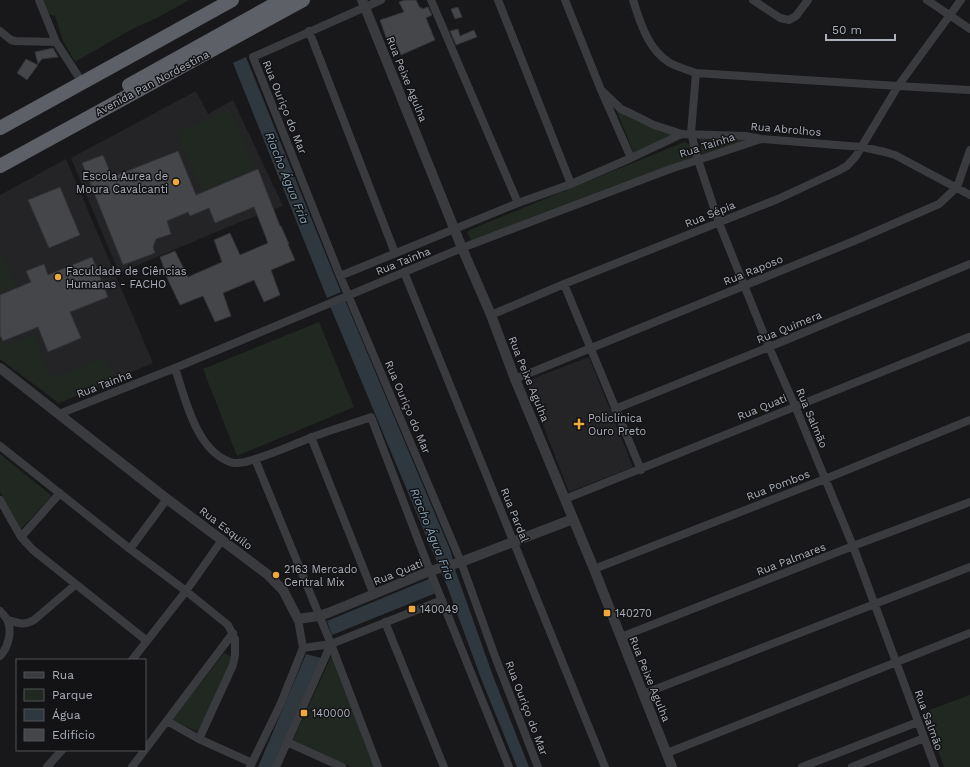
<svg xmlns="http://www.w3.org/2000/svg" width="970" height="767" viewBox="0 0 970 767" font-family="'Work Sans',sans-serif">
	<rect width="100%" height="100%" fill="#18181a"/>
	<path fill="#242427" d="M196,91l12,23 25,-14 50,106 -43,16 -121,51 -48,-115z
		M66,159l87,204 -94,40 -59,-44v-164z
		M589,357l44,110 -64,25 -43,-111z"/>
	<path fill="#202821" d="M41,0h148l-32,18 -23,10 -59,34 -12,-21 -8,-25 -9,-3z
		M615,107l60,27 -41,20z
		M230,109l25,59 -53,23 -26,-59z
		M699,136l54,3 -51,15z
		M684,142l8,3 2,12 -219,83h-4l-4,-7 2,-3z
		M0,248l16,38 -16,7z
		M319,322l35,85 -117,49 -34,-87z
		M35,333l8,27 8,18 53,-21 12,22 -57,24 -59,-44v-24l5,11z
		M0,454l52,42 -31,33 -21,-37z
		M224,653l8,4 -4,16 -30,59 -26,-12z
		M332,655l44,112h-24l-60,-25z
		M970,695v72h-26l-20,-55z"/>
	<path fill="#2e383e" d="M246,57l95,235 -14,6 -94,-235z
		M345,300l106,252 5,20 37,104 36,91h-12l-35,-86 -35,-95 -117,-280z
		M431,578l5,15 -104,42 -5,-14z
		M306,654l15,4 -49,109h-14z"/>
	<path fill="#45464a" stroke="#323336" d="M405,0h11l4,8 1,-1 1,2 6,-2 4,8 -6,3 9,22 -34,15 -5,-12 -7,3 -9,-26 24,-8 -5,-10z
		M458,7l4,10 -7,2 -4,-10z
		M458,29l2,7 14,-6 3,7 -21,8 -6,-14z
		M53,48l5,9 -16,2 -4,5 -3,-12z
		M26,59l12,6 -11,15 -10,-7z
		M178,151l18,44 62,-26 22,57h1l8,18h-1l7,16 -24,10 9,25 -16,7 -10,-22 -31,13 8,23 -16,6 -12,-26 -23,9 -12,-25 -8,-23 15,-6 13,26 34,-15 -8,-22 16,-7 10,22 28,-12 -14,-36 -39,16 -6,-15 -19,8 -2,-4 -21,9 4,13 -15,5 -3,8 2,6 -32,12 -41,-102 21,-8 9,22z
		M60,187l20,48 -31,13 -21,-48z
		M92,257l16,40 -38,15 11,26 -33,14 -10,-25 -35,14 -3,-6v-40l31,-13 -5,-11 18,-7 4,11z"/>
	<g fill="none" stroke-linecap="round" stroke-linejoin="round">
		<path stroke="#393b3f" stroke-width="8" d="M39,0l17,42 26,40
			M381,0l-128,57 87,219 121,286 35,97 42,108
			M431,0l87,203
			M498,0l73,184
			M565,0l36,90 30,68
			M633,0c7,22 15,50 37,63 8,4 17,7 26,10l202,13 63,-86
			M753,0l27,18 9,2 7,-4 12,-16
			M927,0l43,29
			M0,31l11,9 4,1 41,1
			M309,31l86,222
			M696,73l-5,60 7,27 21,63 50,124 26,59 58,140 82,221
			M601,90l20,19 11,5 22,11 28,9 64,2 15,3 101,8 23,5 10,3 75,40
			M404,272l201,495
			M340,276l178,-73 53,-19 60,-26 51,-24
			M564,284l77,186
			M491,315l73,-31 214,-85 60,-28 9,-5 9,-10 42,-70 72,4
			M175,368c10,30 21,82 55,94 5,2 9,1 15,0 20,-5 40,-14 60,-22 21,-9 44,-15 66,-23l59,154 79,196
			M515,379l339,-138 85,-37 18,-17 13,-37
			M615,409l154,-62 201,-83
			M59,414l116,-46 287,-120 211,-80 25,-8 63,-21
			M311,437l63,158
			M0,446l130,103 56,42 42,34 7,14v16l-2,10 -34,74
			M255,459l76,185 47,123
			M565,499l404,-162
			M0,500l21,37 12,13 114,91
			M21,537l39,-44
			M130,549l37,-50
			M594,569l231,-90 145,-59
			M0,611c3,3 7,7 8,11 4,10 0,26 -8,34
			M8,620c11,3 15,6 26,0l41,-35
			M385,622l59,145
			M621,637l232,-91 117,-44
			M303,648l28,-4 111,-44
			M132,660l54,-69 36,-51
			M643,694l327,-127
			M167,721l32,18 53,24
			M287,742l55,25
			M667,753l303,-120
			M47,767l15,-17
			M132,767l101,-134
			M250,767l31,-64 22,-55 -5,-29
			M276,767l55,-123
			M802,767l116,-45
			M852,767l72,-29"/>
		<path stroke="#393b3f" stroke-width="10" d="M362,0l100,248 29,67 24,64 79,190 78,198
			M0,368l167,131 100,75 16,16 15,29 20,-3 10,-3 102,-42 31,-9 112,-43"/>
		<path stroke="#5d6067" stroke-width="14" d="M129,85l153,-85
			M0,128l232,-128
			M0,166l303,-166"/>
	</g>
	<g fill="#eea83d" stroke="#131315" stroke-width="1.5">
		<circle cx="176" cy="182" r="4"/>
		<circle cx="58" cy="277" r="4"/>
		<path d="M577 418h4v4h4v4h-4v4h-4v-4h-4v-4h4z"/>
		<circle cx="276" cy="575" r="4"/>
		<rect x="408" y="605" width="8" height="8" rx="2"/>
		<rect x="603" y="609" width="8" height="8" rx="2"/>
		<rect x="300" y="709" width="8" height="8" rx="2"/>
	</g>
	<g text-anchor="middle" stroke-width="3" stroke-linejoin="round" paint-order="stroke">
		<g font-size="11" fill="#abb0ba" stroke="#131315">
			<text transform="translate(407 79) rotate(68)" y="4">Rua Peixe Agulha</text>
			<text transform="translate(152 83) rotate(-28)" y="4">Avenida Pan Nordestina</text>
			<text transform="translate(285 107) rotate(68)" y="4">Rua Ouriço do Mar</text>
			<text transform="translate(786 129) rotate(5)" y="4">Rua Abrolhos</text>
			<text transform="translate(707 145) rotate(-18)" y="4">Rua Tainha</text>
			<text transform="translate(710 214) rotate(-22)" y="4">Rua Sépia</text>
			<text transform="translate(403 261) rotate(-22)" y="4">Rua Tainha</text>
			<text transform="translate(753 270) rotate(-22)" y="4">Rua Raposo</text>
			<text transform="translate(789 327) rotate(-22)" y="4">Rua Quimera</text>
			<text transform="translate(529 379) rotate(68)" y="4">Rua Peixe Agulha</text>
			<text transform="translate(104 384) rotate(-21)" y="4">Rua Tainha</text>
			<text transform="translate(408 407) rotate(67)" y="4">Rua Ouriço do Mar</text>
			<text transform="translate(762 407) rotate(-22)" y="4">Rua Quati</text>
			<text transform="translate(812 418) rotate(67)" y="4">Rua Salmão</text>
			<text transform="translate(778 485) rotate(-21)" y="4">Rua Pombos</text>
			<text transform="translate(515 515) rotate(68)" y="4">Rua Pardal</text>
			<text transform="translate(226 528) rotate(37)" y="4">Rua Esquilo</text>
			<text transform="translate(791 559) rotate(-21)" y="4">Rua Palmares</text>
			<text transform="translate(398 572) rotate(-22)" y="4">Rua Quati</text>
			<text transform="translate(650 679) rotate(68)" y="4">Rua Peixe Agulha</text>
			<text transform="translate(527 708) rotate(69)" y="4">Rua Ouriço do Mar</text>
			<text transform="translate(929 720) rotate(70)" y="4">Rua Salmão</text>
		</g>
		<g font-size="11" fill="#abb0ba" stroke="#131315" text-anchor="start">
			<text x="168" y="180" text-anchor="end">Escola Aurea de<tspan x="168" dy="13">Moura Cavalcanti</tspan></text>
			<text x="66" y="275">Faculdade de Ciências<tspan x="66" dy="13">Humanas - FACHO</tspan></text>
			<text x="588" y="422">Policlínica<tspan x="588" dy="13">Ouro Preto</tspan></text>
			<text x="284" y="573">2163 Mercado<tspan x="284" dy="13">Central Mix</tspan></text>
			<text x="420" y="613">140049</text>
			<text x="615" y="617">140270</text>
			<text x="312" y="717">140000</text>
		</g>
		<g font-size="12" font-style="italic" fill="#83a0b3" stroke="#131315">
			<text transform="translate(287 178) rotate(68)" y="4">Riacho Água Fria</text>
			<text transform="translate(432 534) rotate(68)" y="4">Riacho Água Fria</text>
		</g>
	</g>
	<rect x="16" y="659" width="130" height="92" fill="#131315" stroke="#505257"/>
	<rect x="24" y="672" width="20" height="6" fill="#393b3f" stroke="#505257"/>
	<text x="52" y="679" font-size="12" fill="#abb0ba">Rua</text>
	<rect x="24" y="689" width="20" height="12" fill="#202821" stroke="#505257"/>
	<text x="52" y="699" font-size="12" fill="#abb0ba">Parque</text>
	<rect x="24" y="709" width="20" height="12" fill="#2e383e" stroke="#505257"/>
	<text x="52" y="719" font-size="12" fill="#abb0ba">Água</text>
	<rect x="24" y="729" width="20" height="12" fill="#45464a" stroke="#505257"/>
	<text x="52" y="739" font-size="12" fill="#abb0ba">Edifício</text>
	<path d="M826 34v6h69v-6" fill="none" stroke="#abb0ba" stroke-width="2"/>
	<text x="832" y="34" font-size="12" fill="#abb0ba" stroke="#131315" stroke-width="3" paint-order="stroke">50 m</text>
</svg>
